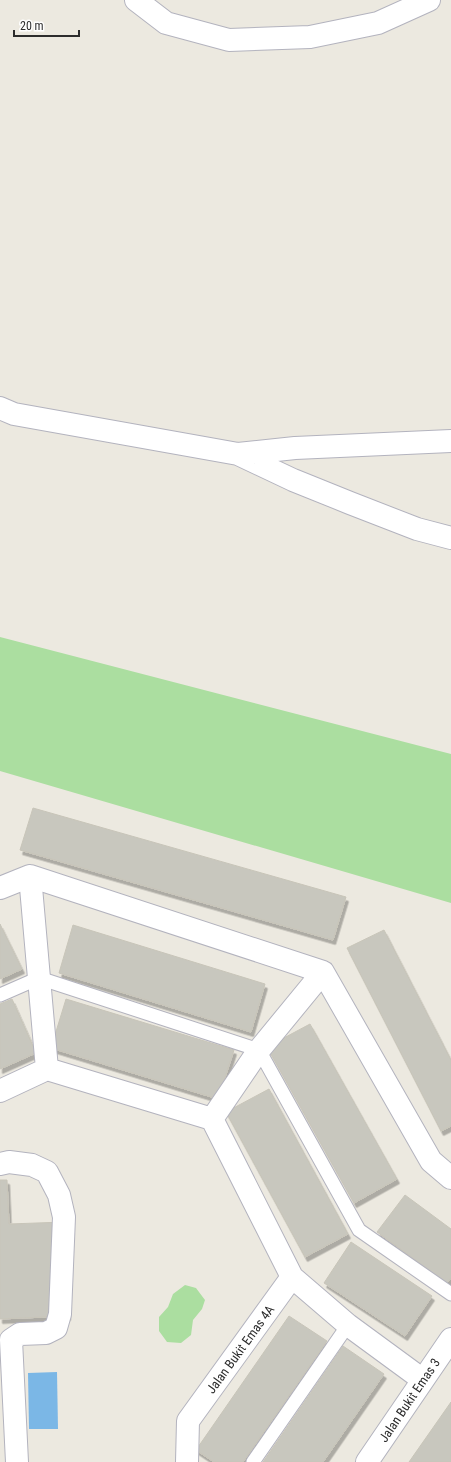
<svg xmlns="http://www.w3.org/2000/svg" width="451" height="1462" viewBox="0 0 451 1462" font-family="'Roboto Condensed',sans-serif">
	<defs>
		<filter id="shadow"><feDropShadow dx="2.5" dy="4.5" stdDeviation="0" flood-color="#0004"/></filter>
	</defs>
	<rect width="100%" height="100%" fill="#ece9e0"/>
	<path fill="#abdea0" d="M0,637l451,117v149l-451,-132z
		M185,1285l11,3 9,12 -3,9 -9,11 -2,15 -10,8 -14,-1 -8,-11v-14l9,-10 5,-13z"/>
	<path fill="#7bb7e6" d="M57,1372l1,57h-29l-1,-56z"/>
	<path fill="#c8c7be" stroke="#c8c5b9" filter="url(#shadow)" d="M33,808l313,89 -13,43 -313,-90z
		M0,924l22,45 -22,10z
		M73,925l192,59 -14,48 -192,-59z
		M384,930l67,130v66l-10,5 -94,-183z
		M12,999l24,54 -36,16v-65z
		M66,999l168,51 -16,49 -167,-51z
		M310,1024l87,155 -43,24 -87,-156z
		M269,1089l79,145 -43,23 -79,-145z
		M0,1180h7l2,44 55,-2 4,94 -68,3z
		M405,1195l46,34v49l-4,5 -70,-51z
		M351,1242l81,54 -27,40 -81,-53z
		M289,1316l38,25 -84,121h-29l-18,-12z
		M343,1346l41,28 -61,88h-60z
		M451,1402v60h-42z"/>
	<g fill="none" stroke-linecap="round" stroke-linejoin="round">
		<defs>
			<path id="service" d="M0,995l39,-17 220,72 100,180 92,64
				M253,1462l95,-137"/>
			<path id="minor" d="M136,0l30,23 63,17 81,-3 68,-14 51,-23
				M0,408l14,6 224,40 55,26 57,23 67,26 34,9
				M238,454l57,-6 156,-7
				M30,876l17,193
				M0,888l30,-12 293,96 108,189 20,17
				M0,1091l47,-22 165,50 80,158 56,48 75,55
				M212,1119l47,-69 64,-78
				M0,1164l9,-2 23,3 15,7 12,23 5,22 -4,97 -4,14 -10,5 -26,1 -9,6 6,122
				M187,1462l1,-41 104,-144
				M367,1462l84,-123"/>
		</defs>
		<use href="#service" stroke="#b3b3be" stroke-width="15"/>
		<use href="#minor" stroke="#b3b3be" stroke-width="24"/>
		<use href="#service" stroke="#fff" stroke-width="13"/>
		<use href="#minor" stroke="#fff" stroke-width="22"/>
	</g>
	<g text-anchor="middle" stroke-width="4" stroke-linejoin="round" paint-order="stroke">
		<g font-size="13" fill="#2c2c2c" stroke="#fff">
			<text transform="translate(240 1349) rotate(-54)" y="5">Jalan Bukit Emas 4A</text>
			<text transform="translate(409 1400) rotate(-56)" y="5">Jalan Bukit Emas 3</text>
		</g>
	</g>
	<path d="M14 30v6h65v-6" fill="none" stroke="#2c2c2c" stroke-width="2"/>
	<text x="20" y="30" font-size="12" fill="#2c2c2c" stroke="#ffffff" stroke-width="3" paint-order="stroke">20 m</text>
</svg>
